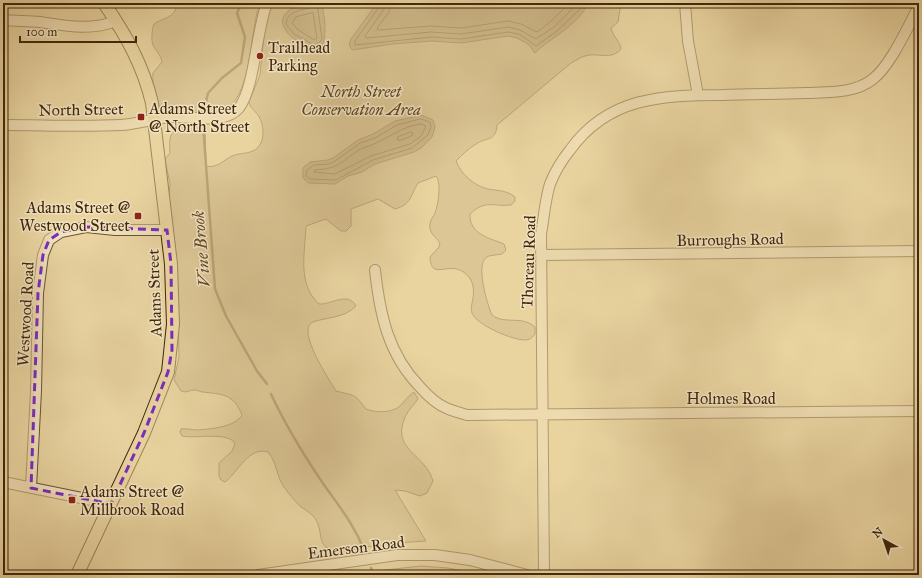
<svg xmlns="http://www.w3.org/2000/svg" width="922" height="578" viewBox="0 0 922 578" font-family="'IM FELL Great Primer',serif">
	<rect width="100%" height="100%" fill="#e9d4a1"/>
	<filter id="stains"><feTurbulence type="fractalNoise" baseFrequency=".005" numOctaves="4"/><feColorMatrix values="0 0 0 0 .2 0 0 0 0 .09 0 0 0 0 .02 0 0 0 .5 -.17"/></filter>
	<radialGradient id="worn" r=".72"><stop offset=".6" stop-color="#630" stop-opacity="0"/><stop offset="1" stop-color="#630" stop-opacity=".3"/></radialGradient>
	<path fill="#ccb788" stroke="#86704a" d="M178,3h82c-11,27 -7,101 -41,109 -10,2 -23,-2 -34,-2 -5,-1 -10,1 -15,0 -4,0 -8,-1 -11,-4 -4,-6 -7,-25 -6,-33l9,-11c-1,-7 -6,-11 -9,-17 -2,-5 -1,-16 1,-21 12,-8 19,-4 24,-21z
		M272,3h349l-3,19 -7,6c2,9 9,13 10,21 -10,12 -23,3 -36,7 -5,1 -9,5 -14,7l-74,62c-1,17 -11,12 -21,19 -7,4 -14,11 -20,17 5,13 18,25 32,28 11,2 18,1 27,8v4l-4,4c-18,2 -25,-6 -41,9 -1,20 19,24 34,30l2,6 -4,4c-4,1 -12,1 -15,3 -12,6 0,47 5,58 13,10 30,0 43,12v7c-3,4 -6,6 -10,6 -13,0 -45,-14 -52,-25 -6,-8 8,-26 -6,-40 -17,-17 -36,8 -37,-18l9,-10 1,-4c-4,-6 -12,-11 -10,-19 0,-4 4,-8 5,-11 3,-8 7,-30 1,-37l-18,7c-8,13 -6,21 -23,26l-17,-10 -27,10v17l-5,5h-5l-15,-12 -20,7c-1,27 -9,58 13,78 12,1 29,-13 37,2 -11,12 -29,11 -43,16 -18,7 17,59 23,69 19,5 18,2 30,18 10,4 26,4 34,-3 5,-5 8,-10 14,-14l4,7c-4,6 -10,11 -13,18 -14,34 20,36 28,64l-6,12 -7,3 -15,-5 -10,-1 31,51c-23,1 -45,4 -67,7 -8,1 -13,5 -21,4 -23,-4 -14,-19 -22,-32 -3,-6 -11,-10 -16,-14 -6,-6 -11,-12 -16,-19 -8,-11 -6,-23 -16,-35 -19,-6 -30,20 -43,30l-4,-2 -2,-4v-13l13,-12 3,-7c-6,-13 -39,-5 -53,-8l-2,-4 1,-3c6,-1 11,1 16,1 13,-1 39,-3 45,-15 -8,-21 -20,-21 -40,-23 -3,-1 -6,-2 -9,-2 -5,1 -7,3 -12,1l-7,-11 5,-23 -1,-49 -10,-103 2,-21 -5,-25 5,-6c-3,-30 10,-27 35,-26l1,39c10,3 18,-6 26,-10 6,-3 15,-2 21,-5 13,-6 12,-26 5,-36 -3,-4 -8,-7 -9,-13l11,-27 5,-51z
		M421,566l27,2 35,7h-124l-1,-2z"/>
	<path fill="#b09a6e" stroke="#846c46" d="M315,3h6c4,9 6,35 1,43 -4,2 -8,4 -12,3 -12,-5 -39,-24 -22,-38 7,-5 19,-6 27,-8z
		M377,3h211c-8,21 -38,35 -53,50l-7,-9 -11,-6 -9,-2 -47,7 -29,-2 -39,3 -41,6 -3,-6 2,-5z
		M421,115l12,5 2,7 -3,10 -11,11 -7,4 -39,12 -13,8 -14,4 -13,8 -26,-1 -6,-5v-10l7,-6 18,-2 5,-2 25,-18 15,-6 22,-13z"/>
	<g fill="none" stroke-linecap="round" stroke-linejoin="round">
		<path stroke="#78613c" stroke-width="1" d="M312,3l-3,5c-10,3 -22,3 -23,16l8,10 20,11 5,-2 3,-4 -5,-36
			M380,3l-1,4 -24,34v4l77,-8 29,2 47,-7 11,2 17,12 21,-15 24,-23 2,-5
			M385,3l-1,6 -19,27 1,2 65,-6 30,2 47,-7 12,3 16,9 18,-12 24,-24
			M391,3l-2,9 -12,16 1,2 53,-4 30,2 47,-7 13,3 16,8 13,-10 20,-19
			M313,13l4,25 -3,2 -17,-11 -5,-6 4,-6z
			M421,119l9,3 1,5 -3,8 -16,13 -39,12 -37,20 -26,-1 -4,-3 1,-6 7,-5 15,-1 6,-3 25,-18 15,-5 22,-13z
			M421,124l5,2 -5,10 -11,8 -39,12 -36,18 -21,-2 1,-2c25,-2 24,-7 44,-20 5,-3 11,-4 17,-7 16,-7 27,-17 45,-19z
			M412,132l1,3 -11,5h-5l1,-3z"/>
		<path stroke="#846c46" stroke-width="2.5" d="M204,110l4,-17 14,-15 19,-15 4,-26 -8,-24 5,-10
			M203,124l12,165 11,27 31,55 10,13
			M271,394c14,30 31,58 49,85 17,25 33,43 44,71
			M371,568l3,7"/>
		<defs>
			<path id="minor" d="M685,3l3,38 10,54
				M3,20c12,1 25,1 37,2 27,4 50,9 76,-1
				M3,125c39,0 79,2 118,0 17,-1 34,-7 51,-8 20,-1 53,8 67,-9 16,-21 17,-77 28,-105
				M541,255l378,-4
				M375,270c5,45 13,84 45,117 7,8 17,17 26,21 7,3 14,5 21,7l452,-4
				M3,482l108,22
				M31,488l5,-97 2,-98 5,-38 6,-15 12,-8 25,-5 29,3h52
				M258,575l139,-20h38l35,5 57,15
				M544,575l-3,-341c3,-17 4,-34 9,-50 5,-13 12,-24 20,-34 38,-53 92,-55 152,-55 28,-1 56,-1 84,-2 22,-1 48,1 67,-14 18,-14 35,-53 46,-73"/>
			<path id="major" d="M77,575l67,-142 24,-61 5,-48 -2,-60 -19,-161c-9,-38 -26,-68 -48,-100"/>
		</defs>
		<use href="#minor" stroke="#6b5330" stroke-width="12"/>
		<use href="#major" stroke="#41280b" stroke-width="14"/>
		<use href="#minor" stroke="#f1e3c2" stroke-width="10"/>
		<use href="#major" stroke="#e9d4a1" stroke-width="12"/>
	</g>
	<path d="M0 0H922V578H0ZM86,227l81,3 4,34 1,86 -4,22 -24,61 -33,71 -80,-16 7,-195 5,-38 6,-15 12,-8z" fill="#e9d4a1" fill-opacity=".55" fill-rule="evenodd"/>
	<path fill="none" stroke="#7b2cbf" stroke-width="3" stroke-dasharray="8 5" stroke-linejoin="round" d="M86,227l81,3 4,34 1,86 -4,22 -24,61 -33,71 -80,-16 7,-195 5,-38 6,-15 12,-8z"/>
	<g fill="#8f2418" stroke="#f1e3c2" stroke-width="1.5">
		<circle cx="260" cy="56" r="4"/>
		<rect x="137" y="113" width="8" height="8" rx="2"/>
		<rect x="134" y="212" width="8" height="8" rx="2"/>
		<rect x="68" y="496" width="8" height="8" rx="2"/>
	</g>
	<g text-anchor="middle" stroke-width="3" stroke-linejoin="round" paint-order="stroke">
		<g font-size="16" fill="#41280b" stroke="#f1e3c2" text-anchor="start">
			<text x="268" y="53">Trailhead<tspan x="268" dy="18">Parking</tspan></text>
			<text x="149" y="114">Adams Street<tspan x="149" dy="18">@ North Street</tspan></text>
			<text x="130" y="213" text-anchor="end">Adams Street @<tspan x="130" dy="18">Westwood Street</tspan></text>
			<text x="80" y="497">Adams Street @<tspan x="80" dy="18">Millbrook Road</tspan></text>
		</g>
		<g font-size="16" font-style="italic" fill="#5d4524" stroke="#f1e3c2">
			<text x="361" y="97">North Street<tspan x="361" dy="18">Conservation Area</tspan></text>
		</g>
		<g font-size="16" fill="#41280b" stroke="#f1e3c2">
			<text transform="translate(81 109) rotate(-1)" y="6">North Street</text>
			<text transform="translate(730 239) rotate(-1)" y="6">Burroughs Road</text>
			<text transform="translate(528 262) rotate(-88)" y="6">Thoreau Road</text>
			<text transform="translate(154 293) rotate(-92)" y="6">Adams Street</text>
			<text transform="translate(25 314) rotate(-87)" y="6">Westwood Road</text>
			<text x="731" y="404">Holmes Road</text>
			<text transform="translate(356 547) rotate(-7)" y="6">Emerson Road</text>
		</g>
		<g font-size="17" font-style="italic" fill="#624a29" stroke="#f1e3c2">
			<text transform="translate(201 249) rotate(-95)" y="6">Vine Brook</text>
		</g>
	</g>
	<rect width="922" height="578" fill="none" stroke="#e9d4a1" stroke-width="16"/>
	<rect x="4" y="4" width="914" height="570" fill="none" stroke="#41280b" stroke-width="2"/>
	<rect x="8" y="8" width="906" height="562" fill="none" stroke="#41280b"/>
	<g transform="translate(884 540) rotate(320)" stroke="#f1e3c2" stroke-width="3" paint-order="stroke">
	<path d="M0-3L7 15L0 10L-7 15Z" fill="#41280b"/>
	<text y="-6" font-size="11" font-weight="bold" text-anchor="middle" fill="#41280b">N</text>
	</g>
	<path d="M20 36v6h116v-6" fill="none" stroke="#41280b" stroke-width="2"/>
	<text x="26" y="36" font-size="12" fill="#41280b" stroke="#f1e3c2" stroke-width="3" paint-order="stroke">100 m</text>
	<rect width="100%" height="100%" filter="url(#stains)"/>
	<rect width="100%" height="100%" fill="url(#worn)"/>
</svg>
